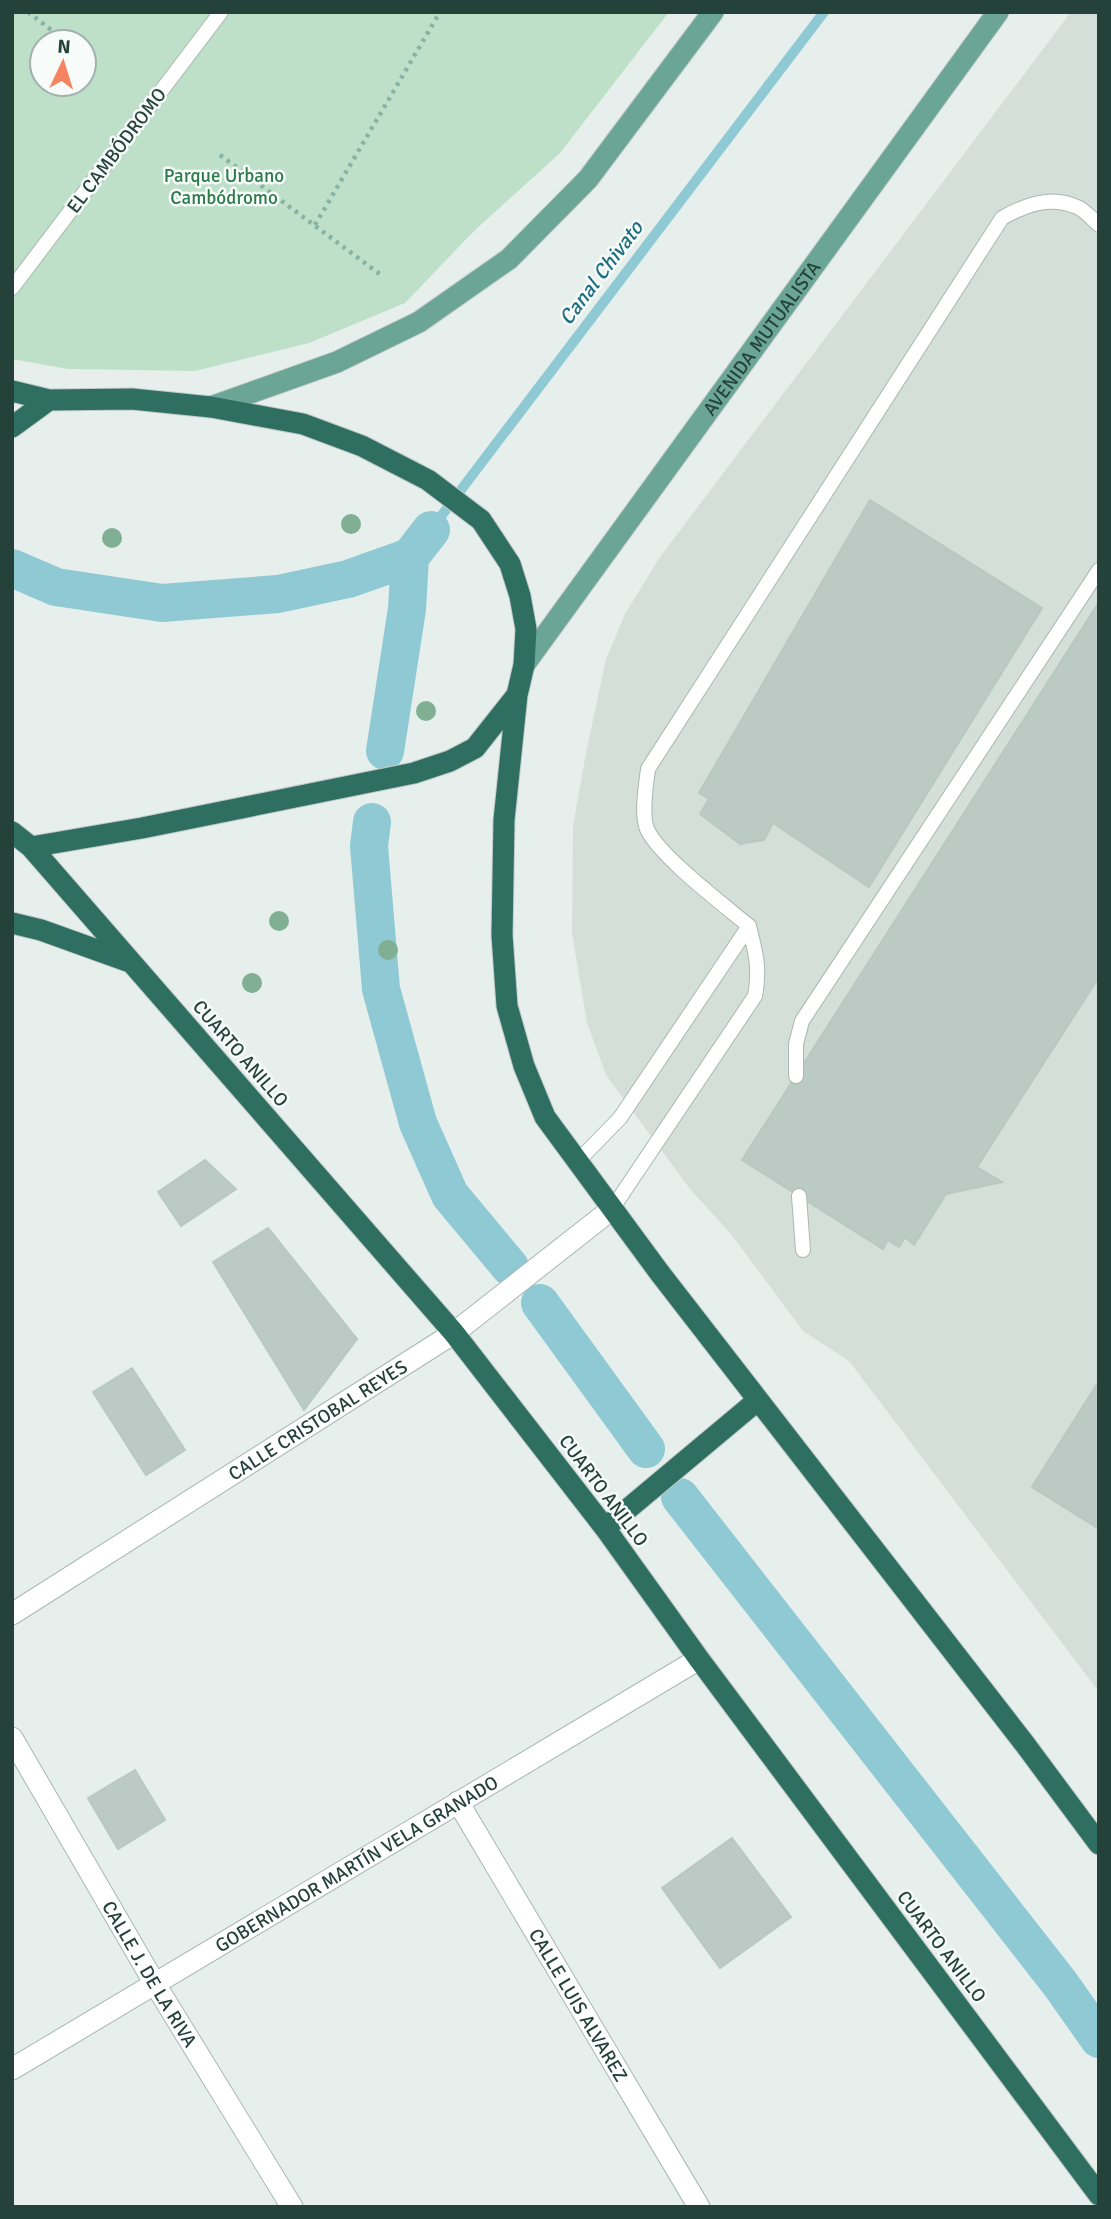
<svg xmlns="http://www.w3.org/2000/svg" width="1111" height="2219" viewBox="0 0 1111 2219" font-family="Signika,sans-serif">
	<rect width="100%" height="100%" fill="#e6efeb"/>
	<path fill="#d4dfda" d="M1071,12h28v1680l-250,-331 -46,-30 -72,-97 -41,-45 -84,-114 -19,-52 -15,-89 1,-108 13,-73 20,-94 19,-45 35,-57z"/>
	<path fill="#bfe0c8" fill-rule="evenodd" d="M12,12h657l-109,141 -86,78 -69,72 -96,40 -114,28 -127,-2 -56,-10zM42,42h42v42h-42z"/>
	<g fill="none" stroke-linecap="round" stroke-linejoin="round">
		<path stroke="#8ec9d4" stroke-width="10" d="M410,557l414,-545"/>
		<path stroke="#8ec9d4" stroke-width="38" d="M12,568l44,19 106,16 116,-9 70,-15 62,-22 21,-27
			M385,751l22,-142 3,-52
			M372,822l-3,24 12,143 37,134 32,72 60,72
			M540,1303l106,146
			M680,1497l381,488 38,54"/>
	</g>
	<path fill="#bbcac4" stroke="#b8c9c2" stroke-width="2" d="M870,500l172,108 -173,279 -96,-64 -9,17 -24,4 -40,-30 9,-15 -10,-6z
		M1099,602v375l-122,190 25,15 -56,12 -32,51 -9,-8 -6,10 -11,-7 -5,9 -141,-89z
		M205,1160l31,29 -55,37 -23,-34z
		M268,1228l89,111 -53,71 -91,-148z
		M132,1368l53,82 -39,25 -53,-83z
		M1099,1381v148l-67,-42z
		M135,1770l30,50 -47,29 -30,-51z
		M732,1838l59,79 -71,51 -58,-80z"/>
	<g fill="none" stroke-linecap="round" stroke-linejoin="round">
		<defs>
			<path id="lane" d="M12,288l209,-276
				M796,1076v-32l6,-23 297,-451
				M578,1161l42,-43 129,-192c-25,-21 -90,-70 -102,-97 -6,-15 -1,-44 1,-60l354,-551c23,-13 49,-23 75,-11 8,3 15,12 22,18
				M799,1196l4,54
				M612,1209l143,-213c5,-27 1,-43 -6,-70"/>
			<g id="street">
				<path id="s1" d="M12,1614l442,-281 158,-124"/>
				<path id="s2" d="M12,1738l143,246 137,223"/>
				<path id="s3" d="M458,1802l241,405"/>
				<path id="s4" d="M12,2069l687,-410"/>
			</g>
			<g id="primary">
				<path d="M211,407l126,-45 82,-40 90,-63 79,-80 125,-167"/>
				<path id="s5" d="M524,665l474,-653"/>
			</g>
			<path id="highway" d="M12,391l37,9 83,-1 79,8 92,17 59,22 66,34 53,40 29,44 10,32 6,33 -2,36 -7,30 -42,53 -25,13 -36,12 -272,55 -111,19
				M12,427l37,-27
				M517,695l-13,125 -2,115 5,71 17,60 21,51 114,155 365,471 75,101
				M12,832l19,15 423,486 151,195 94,131 400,536
				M12,923l29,7 89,32
				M605,1528l153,-128"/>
		</defs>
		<use href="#lane" stroke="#a8b8b2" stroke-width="16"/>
		<use href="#street" stroke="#a8b8b2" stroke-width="23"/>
		<use href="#primary" stroke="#c2cac8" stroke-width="23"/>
		<use href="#highway" stroke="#c2cac8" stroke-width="23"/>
		<path stroke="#86b3a5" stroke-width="4.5" stroke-dasharray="3.5 5" stroke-linecap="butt" d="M28,12l39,30
			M84,55l8,6
			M220,155l161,120
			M315,225l125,-213"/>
		<use href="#lane" stroke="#fff" stroke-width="14"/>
		<use href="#street" stroke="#fff" stroke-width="21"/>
		<use href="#primary" stroke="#6aa596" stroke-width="21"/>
		<use href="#highway" stroke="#2f6f62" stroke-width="21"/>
	</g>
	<g fill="#80af93">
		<circle cx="351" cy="524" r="10"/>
		<circle cx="112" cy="538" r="10"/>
		<circle cx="426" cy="711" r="10"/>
		<circle cx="279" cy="921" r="10"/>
		<circle cx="388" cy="950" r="10"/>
		<circle cx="252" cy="983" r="10"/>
	</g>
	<g text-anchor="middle" stroke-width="5" stroke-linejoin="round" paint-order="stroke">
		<g font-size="19" fill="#24423a" stroke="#f7fbf9">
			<text transform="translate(116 150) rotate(-53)" y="7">EL CAMBÓDROMO</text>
			<text dy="7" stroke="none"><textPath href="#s5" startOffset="404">AVENIDA MUTUALISTA</textPath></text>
			<text transform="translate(241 1053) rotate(49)" y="7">CUARTO ANILLO</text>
			<text dy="7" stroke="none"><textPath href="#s1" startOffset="362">CALLE CRISTOBAL REYES</textPath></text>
			<text transform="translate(604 1490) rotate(53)" y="7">CUARTO ANILLO</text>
			<text dy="7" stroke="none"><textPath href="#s4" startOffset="401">GOBERNADOR MARTÍN VELA GRANADO</textPath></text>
			<text transform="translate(942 1946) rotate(53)" y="7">CUARTO ANILLO</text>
			<text dy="7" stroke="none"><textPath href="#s2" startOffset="273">CALLE J. DE LA RIVA</textPath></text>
			<text dy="7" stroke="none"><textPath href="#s3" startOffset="236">CALLE LUIS ALVAREZ</textPath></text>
		</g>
		<g font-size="19" fill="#2d7a4b" stroke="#f7fbf9">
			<text x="224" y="182">Parque Urbano<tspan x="224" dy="22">Cambódromo</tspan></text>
		</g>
		<g font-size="21" font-style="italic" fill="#1c6f80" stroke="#f7fbf9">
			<text transform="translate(601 273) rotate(-53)" y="7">Canal Chivato</text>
		</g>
	</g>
	<rect width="1111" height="2219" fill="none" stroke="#24423a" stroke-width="28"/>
	<g transform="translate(63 63) rotate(4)"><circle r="33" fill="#f7fbf9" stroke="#a3b1ad" stroke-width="2"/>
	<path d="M0-5L12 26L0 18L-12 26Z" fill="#f4845f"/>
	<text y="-10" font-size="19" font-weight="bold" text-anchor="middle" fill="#24423a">N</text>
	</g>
</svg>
